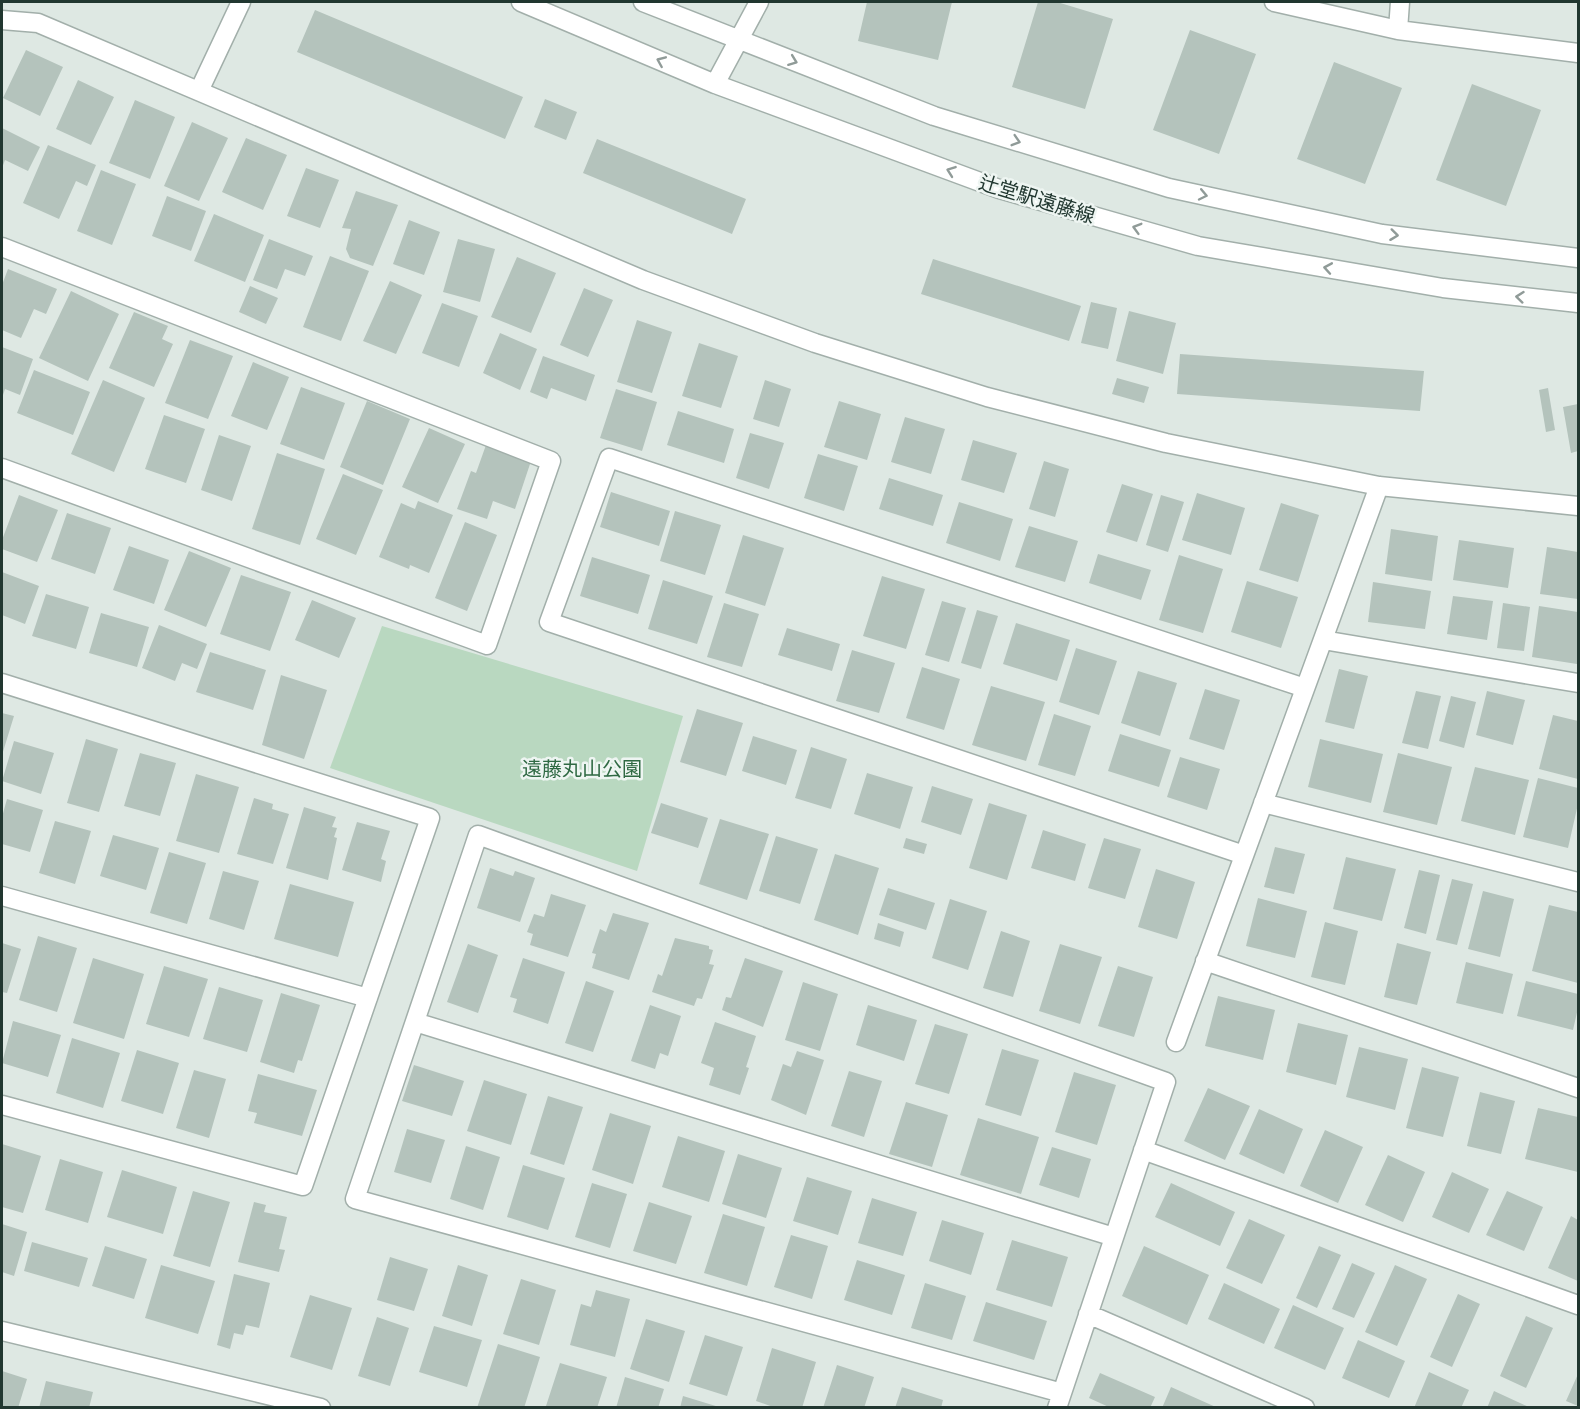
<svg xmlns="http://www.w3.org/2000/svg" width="1580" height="1409" viewBox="0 0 1580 1409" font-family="'Work Sans','Noto Sans JP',sans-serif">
	<rect width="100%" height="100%" fill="#dee8e3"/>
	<path fill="#b9d8c0" d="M382,626l301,90 -46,155 -307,-103z"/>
	<path fill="#b4c3bc" d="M867,2h85l-14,58 -80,-19z
		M1038,2h19l56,17 -28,90 -73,-22z
		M315,10l208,87 -18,42 -208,-87z
		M1190,30l66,24 -37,100 -66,-24z
		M26,50l37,17 -23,49 -37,-18z
		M1334,62l68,26 -37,96 -68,-25z
		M78,80l36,17 -23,48 -35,-16z
		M1472,84l69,26 -35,96 -70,-26z
		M545,99l32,13 -11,28 -32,-13z
		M135,100l40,17 -25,62 -41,-16z
		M192,122l36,16 -29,63 -35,-15z
		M2,128l38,19 -12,24 -23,-11 -3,8z
		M246,138l41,17 -24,55 -41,-18z
		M597,139l149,60 -14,35 -149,-61z
		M48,145l48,20 -9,21 -11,-5 -17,38 -36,-16z
		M306,168l33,12 -19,48 -33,-12z
		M101,170l35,14 -24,61 -35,-14z
		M356,191l42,14 -25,61 -23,-8 -4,-9 5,-20 -9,-1z
		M167,196l39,15 -15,40 -39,-15z
		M214,214l50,21 -19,47 -51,-21z
		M409,220l31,12 -16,43 -31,-11z
		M269,239l44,17 -8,20 -20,-7 -8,20 -24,-9z
		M458,239l37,10 -15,53 -37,-10z
		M330,256l39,15 -28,70 -38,-14z
		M517,257l39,16 -25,60 -40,-16z
		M933,259l148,47 -12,35 -148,-47z
		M8,269l49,20 -11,25 -12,-5 -13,29 -19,-8v-45z
		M390,281l32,14 -26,59 -33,-13z
		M250,286l28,12 -12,26 -27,-12z
		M584,288l29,12 -25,57 -28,-12z
		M71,291l48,23 -31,67 -49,-23z
		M1091,302l26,6 -9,41 -27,-6z
		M442,303l36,13 -19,51 -37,-14z
		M1129,311l47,12 -13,51 -47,-13z
		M134,312l34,14 -6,13 11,5 -19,43 -45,-19z
		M637,320l35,12 -20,61 -35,-11z
		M500,333l37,16 -17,41 -37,-17z
		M190,340l43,16 -25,63 -43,-16z
		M699,343l39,13 -17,52 -39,-12z
		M2,347l31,12 -13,36 -15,-6 -3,9z
		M1180,354l244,17 -4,40 -243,-17z
		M543,356l52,19 -9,26 -35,-13 -4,11 -17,-7z
		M253,362l36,15 -22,53 -36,-14z
		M34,370l56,22 -17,43 -56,-22z
		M1117,378l32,9 -5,16 -32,-9z
		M103,380l42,18 -31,74 -43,-18z
		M765,380l26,9 -12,38 -26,-8z
		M301,387l44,16 -21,57 -44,-16z
		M1548,388l7,42 -9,2 -7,-42z
		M616,389l41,13 -15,49 -42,-13z
		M367,401l43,18 -27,66 -43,-18z
		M839,401l42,13 -14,46 -43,-13z
		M1578,404v47l-7,2 -8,-46z
		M678,411l56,18 -10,34 -57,-18z
		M164,415l41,14 -19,54 -41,-14z
		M905,417l40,12 -14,45 -40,-12z
		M429,428l36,16 -27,59 -36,-16z
		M750,433l34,10 -15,46 -33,-11z
		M219,435l32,11 -19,55 -31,-11z
		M973,440l44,13 -13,40 -43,-13z
		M486,445l45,16 -16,48 -22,-8 -6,18 -30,-10 14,-38 5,2z
		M277,453l48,16 -25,76 -48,-16z
		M818,454l40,12 -14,45 -40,-13z
		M1044,461l25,8 -14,48 -26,-8z
		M343,474l40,16 -27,65 -40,-16z
		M889,478l54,17 -10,31 -54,-17z
		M1122,484l31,10 -16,48 -31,-10z
		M611,492l59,19 -11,35 -59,-19z
		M1197,493l48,15 -14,47 -49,-15z
		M19,495l39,15 -21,52 -35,-13v-9z
		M1161,495l23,7 -16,50 -22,-7z
		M418,501l35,14 -24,58 -19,-8 -1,4 -30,-12 22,-54 14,6z
		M959,502l54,17 -13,42 -54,-18z
		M1281,503l38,12 -21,67 -39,-12z
		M675,511l46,14 -16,50 -45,-14z
		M67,513l44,15 -16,46 -44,-15z
		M465,522l32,13 -30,76 -32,-13z
		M1029,526l49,15 -13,41 -50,-15z
		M1391,529l47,7 -6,45 -47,-7z
		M743,535l41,13 -19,58 -40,-13z
		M1459,540l55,8 -6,40 -55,-8z
		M129,546l40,14 -15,44 -41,-14z
		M1547,547l31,5v47l-38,-5z
		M189,551l42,17 -25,59 -42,-17z
		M1098,554l53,16 -10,30 -52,-17z
		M1179,555l44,14 -20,64 -44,-13z
		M592,557l58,18 -12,39 -58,-18z
		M2,572l37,14 -14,38 -23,-9z
		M241,575l50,17 -21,59 -50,-17z
		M882,576l43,13 -19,60 -43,-13z
		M663,580l50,16 -16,48 -49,-15z
		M1247,581l51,16 -17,51 -50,-16z
		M1373,582l58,9 -6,38 -57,-7z
		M46,594l43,13 -13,42 -44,-13z
		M1453,596l40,5 -6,39 -40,-6z
		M312,600l44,18 -17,40 -44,-18z
		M942,601l24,7 -17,54 -24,-7z
		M724,603l35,11 -17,53 -35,-10z
		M1503,603l27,4 -6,44 -27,-3z
		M1539,606l39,6 -1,52 -45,-7z
		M977,610l21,6 -17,53 -20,-6z
		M101,613l48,14 -12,40 -48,-14z
		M1016,623l54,17 -13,41 -54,-17z
		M159,625l48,19 -10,25 -15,-6 -7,18 -33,-13z
		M787,628l53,16 -8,27 -54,-16z
		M1076,648l41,13 -18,54 -40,-13z
		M852,650l43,13 -16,50 -43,-12z
		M210,652l56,18 -13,40 -57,-18z
		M922,667l38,12 -16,51 -38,-12z
		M1339,669l29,7 -14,53 -29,-7z
		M1138,671l39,12 -17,53 -39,-13z
		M281,675l46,15 -23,69 -42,-14z
		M991,686l54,16 -19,59 -54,-16z
		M1205,689l35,11 -16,50 -35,-11z
		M1416,691l25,5 -13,53 -26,-6z
		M1487,691l38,9 -12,45 -37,-10z
		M1451,696l25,6 -12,46 -25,-7z
		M697,709l46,14 -17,53 -46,-14z
		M2,713l12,3 -12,39z
		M1054,714l37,12 -16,50 -37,-11z
		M1553,715l25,6v58l-39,-10z
		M1120,734l51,16 -12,37 -51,-16z
		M753,736l44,14 -11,35 -44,-14z
		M86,739l32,10 -19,63 -32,-9z
		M1320,739l63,15 -12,49 -63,-16z
		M14,741l40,12 -13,41 -39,-13z
		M811,747l36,12 -16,50 -36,-11z
		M140,753l36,10 -16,53 -36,-10z
		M1398,753l54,14 -15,58 -54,-13z
		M1180,757l40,12 -13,41 -40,-13z
		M1475,767l54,13 -14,55 -54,-14z
		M867,773l46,14 -13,42 -46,-15z
		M196,774l43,13 -20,66 -43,-12z
		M1538,778l40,10v16l-10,44 -45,-11z
		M932,786l41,13 -12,36 -40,-13z
		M254,798l19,6 -1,5 17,5 -16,50 -36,-10z
		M7,799l36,11 -13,42 -28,-8v-27z
		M661,803l47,15 -10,30 -47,-15z
		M989,803l38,12 -20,65 -38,-12z
		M304,807l32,10 -4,10 5,1 -3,9 3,1 -9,42 -42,-12z
		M720,819l49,15 -22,66 -48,-16z
		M55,821l36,10 -16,53 -36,-11z
		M357,822l33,9 -9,28 5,2 -5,21 -39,-12z
		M1043,830l43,14 -11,37 -44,-13z
		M113,835l46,13 -13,42 -46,-14z
		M776,836l42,13 -18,55 -41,-13z
		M906,838l21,6 -3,10 -21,-6z
		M1104,838l37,11 -16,50 -37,-11z
		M1275,847l30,7 -11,40 -30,-7z
		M169,852l37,11 -19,61 -37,-11z
		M835,854l44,14 -21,67 -44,-15z
		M1346,857l50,12 -14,52 -49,-12z
		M490,868l23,8 2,-5 20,7 -15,44 -43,-14z
		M1156,869l39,13 -18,57 -39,-12z
		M1419,870l21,5 -14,59 -22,-6z
		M223,871l36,10 -15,49 -35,-11z
		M1452,879l21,5 -16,61 -21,-5z
		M290,884l64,18 -16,55 -64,-18z
		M888,888l47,15 -9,27 -47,-15z
		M1483,891l31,8 -14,58 -32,-8z
		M551,894l35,11 -18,52 -38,-12 3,-11 -6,-2 7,-18 10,3z
		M1258,898l49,13 -12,47 -49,-12z
		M950,899l37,12 -19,59 -36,-12z
		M1549,905l29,7v71l-46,-12z
		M613,913l36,10 -20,57 -37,-12 4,-14 -4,-1 8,-24 6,3z
		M1325,922l33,9 -13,54 -34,-8z
		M878,923l26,9 -4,15 -26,-8z
		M1001,931l29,10 -17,56 -30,-9z
		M38,936l39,12 -20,64 -38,-12z
		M675,938l34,8v3l4,1 -4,14 5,1 -12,34 -5,-1 -3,8 -42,-14 6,-18 4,2z
		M2,943l19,6 -14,44 -5,-1z
		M1397,943l34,9 -14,53 -33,-8z
		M468,944l30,11 -20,58 -31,-11z
		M1060,944l42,13 -22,67 -41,-13z
		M93,958l51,16 -20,65 -51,-16z
		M523,958l42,14 -17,52 -35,-12 4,-13 -7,-2z
		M745,958l38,13 -20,56 -41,-17 4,-13 5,1z
		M1466,962l47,12 -10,40 -47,-11z
		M164,966l44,13 -19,58 -43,-13z
		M1118,966l35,11 -19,60 -36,-11z
		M586,981l28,10 -21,61 -28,-9z
		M1526,981l52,13v14l-5,22 -56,-14z
		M803,982l35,12 -18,57 -35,-11z
		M219,987l44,13 -16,52 -44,-13z
		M281,993l39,12 -18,56 -4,-1 -4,13 -34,-11z
		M1218,996l57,14 -12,50 -58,-14z
		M650,1005l31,11 -13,40 -8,-3 -5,16 -24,-8z
		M868,1005l49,15 -13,41 -48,-16z
		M13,1021l48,14 -13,42 -46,-14z
		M715,1022l41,14 -10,31 3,1 -9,27 -31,-10 5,-17 -13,-5z
		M1298,1023l50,12 -12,50 -50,-13z
		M935,1024l33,10 -19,60 -34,-10z
		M72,1038l48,15 -17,55 -47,-15z
		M1359,1047l49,12 -13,51 -49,-13z
		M1002,1049l37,11 -18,56 -36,-11z
		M137,1050l42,13 -16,51 -42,-13z
		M797,1051l27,9 -18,55 -35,-15 12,-36 8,3z
		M414,1065l50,16 -12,35 -50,-15z
		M1422,1067l37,10 -16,60 -37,-9z
		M194,1070l32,9 -17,59 -33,-10z
		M849,1071l33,10 -18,56 -33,-11z
		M1074,1072l42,13 -19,60 -42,-13z
		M258,1074l59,16 -15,46 -48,-13 3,-10 -9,-2z
		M484,1080l43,14 -16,51 -44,-14z
		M1208,1088l42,18 -25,54 -41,-19z
		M1480,1092l35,9 -14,53 -34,-8z
		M548,1096l35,11 -19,58 -34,-11z
		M906,1102l42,13 -16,52 -43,-13z
		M1538,1108l40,9v55l-53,-13z
		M1259,1109l44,20 -19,45 -45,-20z
		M610,1113l41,13 -18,58 -41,-14z
		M978,1118l61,19 -18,57 -61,-19z
		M407,1129l38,11 -14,43 -37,-11z
		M1325,1130l38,17 -25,56 -38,-17z
		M678,1136l47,15 -16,51 -47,-15z
		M2,1144l39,12 -18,57 -21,-6z
		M466,1146l34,11 -17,53 -33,-11z
		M1052,1147l39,12 -12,39 -40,-13z
		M738,1154l44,14 -16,50 -44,-14z
		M1388,1155l37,17 -22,50 -38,-17z
		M60,1159l43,13 -15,51 -43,-13z
		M523,1165l42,13 -17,52 -41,-13z
		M122,1170l55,17 -14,47 -56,-17z
		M1452,1172l37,17 -20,44 -37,-16z
		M807,1177l45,14 -14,44 -45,-14z
		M592,1183l35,11 -17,54 -35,-11z
		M1171,1183l64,29 -15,34 -65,-29z
		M193,1191l37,11 -20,65 -37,-11z
		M1507,1191l36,16 -19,44 -38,-16z
		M872,1198l45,14 -14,44 -45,-13z
		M254,1202l12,3 -2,7 23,5 -8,32 6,1 -6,22 -41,-10z
		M649,1202l43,14 -16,48 -43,-13z
		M723,1214l42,13 -18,59 -43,-13z
		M1571,1216l7,4v61l-30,-13z
		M1249,1219l36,16 -23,49 -36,-16z
		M942,1220l42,13 -13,42 -42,-14z
		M2,1224l25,8 -13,44 -12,-4z
		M791,1235l37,11 -16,53 -38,-12z
		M1012,1240l56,17 -16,50 -56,-17z
		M32,1242l56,16 -9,29 -55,-16z
		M105,1246l42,13 -13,40 -42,-13z
		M1144,1246l65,29 -22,50 -65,-29z
		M1319,1246l22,9 -24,53 -21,-10z
		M390,1257l38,12 -14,42 -37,-11z
		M857,1260l48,15 -13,40 -48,-15z
		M1352,1263l23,10 -21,45 -22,-9z
		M161,1265l54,16 -17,53 -53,-16z
		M458,1265l30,10 -16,51 -30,-10z
		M1395,1265l32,14 -30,67 -32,-14z
		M234,1274l36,9 -11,45 -13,-3 -3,10 -9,-2 -4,16 -13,-4z
		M521,1279l35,11 -17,55 -36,-11z
		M925,1283l41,13 -14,44 -41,-12z
		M1224,1283l56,26 -16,35 -56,-25z
		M596,1290l34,9 -15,58 -45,-12 11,-41 10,3z
		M1458,1294l22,10 -28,63 -22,-10z
		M310,1295l42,13 -20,62 -42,-13z
		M986,1302l61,19 -13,39 -61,-19z
		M1293,1305l51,23 -19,42 -51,-22z
		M1526,1316l27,12 -27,60 -26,-12z
		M377,1317l32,11 -19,58 -32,-10z
		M646,1319l39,12 -16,51 -39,-13z
		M434,1326l48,14 -15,47 -48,-15z
		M705,1335l38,12 -16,49 -38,-12z
		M1358,1340l47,21 -16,37 -47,-20z
		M498,1344l42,13 -16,51h-47z
		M772,1348l44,14 -14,46h-26l-20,-7z
		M560,1363l47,14 -10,31 -51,-2z
		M837,1365l37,12 -10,31h-41z
		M2,1371l25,8 -9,29h-16z
		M1429,1372l40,18 -8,18h-47z
		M1100,1373l55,24 -5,11h-39l-22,-10z
		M1578,1374v32l-12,-5z
		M625,1377l39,12 -6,19h-42z
		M46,1381l47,11 -4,16h-50z
		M902,1387l41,13 -2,8h-46z
		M1171,1387l47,21h-56z
		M1494,1391l37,17h-44z
		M683,1396l36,11v1h-39z"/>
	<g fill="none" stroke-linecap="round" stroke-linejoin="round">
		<defs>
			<path id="minor" d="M521,2l194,82 284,105 199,57 245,42 135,15
				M643,2l291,114 235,72 213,46 196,24
				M1274,2l124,28 180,23
				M2,20l36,3 605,257 172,63 172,54 179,46 213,43 199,20
				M1398,30l2,-28
				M715,84l44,-82
				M199,91l42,-89
				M2,247l549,214 -64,184 -485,-177
				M1323,640l255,43
				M2,683l428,135 -127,368 -301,-81
				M1263,803l315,79
				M1244,855l-695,-233 60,-164 696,230
				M2,896l366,102
				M1205,961l373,127
				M415,1022l699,215
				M1176,1042l203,-556
				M1143,1150l435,155
				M1088,1314l217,94
				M2,1331l319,77
				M1057,1408c36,-109 72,-218 109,-326l-688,-247 -123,364 707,194"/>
		</defs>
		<use href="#minor" stroke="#a2afaa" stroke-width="21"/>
		<use href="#minor" stroke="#fff" stroke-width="18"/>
	</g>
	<defs><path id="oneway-chevron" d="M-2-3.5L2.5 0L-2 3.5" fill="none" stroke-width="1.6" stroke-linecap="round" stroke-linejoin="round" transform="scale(1.5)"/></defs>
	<g stroke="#909b98">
		<use href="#oneway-chevron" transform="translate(661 61) rotate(-157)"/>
		<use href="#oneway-chevron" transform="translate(793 61) rotate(21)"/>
		<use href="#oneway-chevron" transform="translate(1016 141) rotate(17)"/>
		<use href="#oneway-chevron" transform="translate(951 171) rotate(-160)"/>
		<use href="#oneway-chevron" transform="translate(1203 195) rotate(12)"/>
		<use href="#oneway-chevron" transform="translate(1137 228) rotate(-164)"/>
		<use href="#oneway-chevron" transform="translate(1394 235) rotate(7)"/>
		<use href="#oneway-chevron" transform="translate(1328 268) rotate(-170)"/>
		<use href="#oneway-chevron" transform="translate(1520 297) rotate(-174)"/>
	</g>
	<g text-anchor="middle" stroke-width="5" stroke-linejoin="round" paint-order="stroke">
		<g font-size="20" fill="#213730" stroke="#eef5f2">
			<text transform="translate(1037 199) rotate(17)" y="7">辻堂駅遠藤線</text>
		</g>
		<g font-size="20" fill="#2f6943" stroke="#eef5f2">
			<text x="582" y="776">遠藤丸山公園</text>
		</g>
	</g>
	<rect width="1580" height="1409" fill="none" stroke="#213730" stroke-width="6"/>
</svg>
